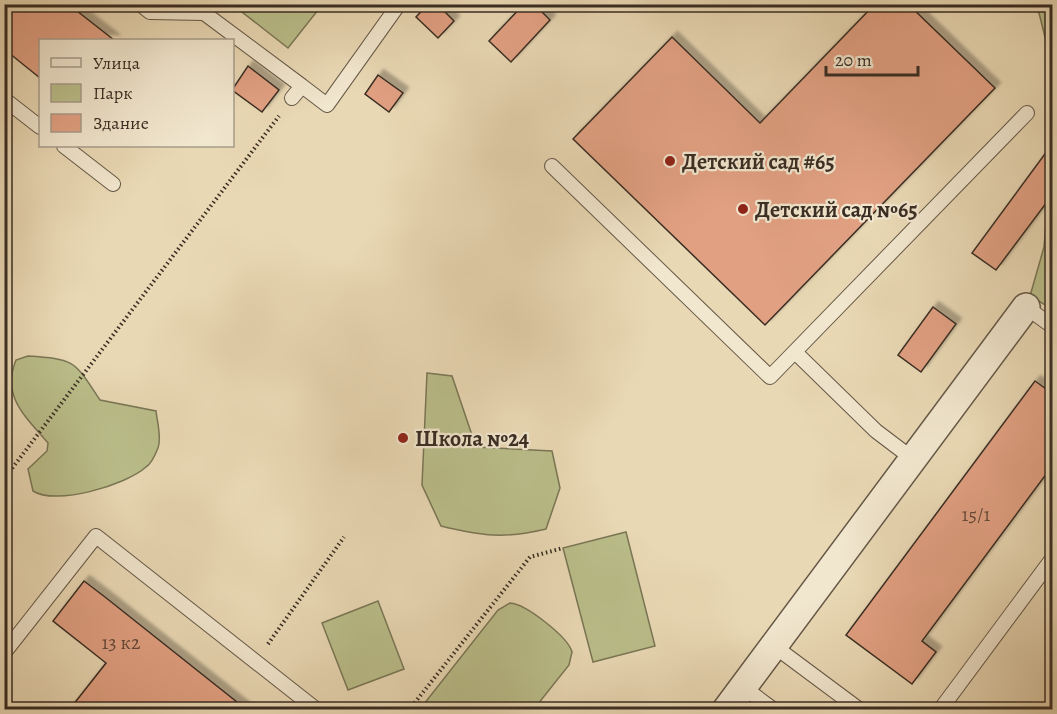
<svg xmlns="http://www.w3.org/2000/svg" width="1057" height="714" viewBox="0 0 1057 714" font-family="Alegreya,serif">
	<defs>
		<filter id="shadow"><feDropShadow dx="5.5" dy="-5.5" stdDeviation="1.5" flood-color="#0004"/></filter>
	</defs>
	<rect width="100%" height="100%" fill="#e9d8b4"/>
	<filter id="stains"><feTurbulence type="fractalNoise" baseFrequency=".00333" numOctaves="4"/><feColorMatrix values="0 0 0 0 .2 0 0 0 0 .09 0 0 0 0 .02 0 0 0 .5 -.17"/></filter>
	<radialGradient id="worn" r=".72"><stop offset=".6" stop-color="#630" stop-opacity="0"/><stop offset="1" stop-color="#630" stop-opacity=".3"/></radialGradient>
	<path fill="#babe8a" stroke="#7a7656" stroke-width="1.5" d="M233,5h89l-34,43z
		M1031,5h21v60l-13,-52z
		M1052,181v128l-22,-13 14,-49 5,-59z
		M28,356c48,3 46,5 72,44l56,11c1,10 6,27 2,37 -2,5 -7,16 -12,19 -20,18 -90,39 -113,24l-5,-22 19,-18 1,-8c-22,-26 -47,-46 -32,-83z
		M427,373l25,3 24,71 76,4 8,37 -14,41c-41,10 -65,7 -105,-3l-19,-41z
		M626,532l29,114 -62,16 -30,-114z
		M378,601l26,68 -56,21 -26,-67z
		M510,603c16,1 58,34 62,49l-3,13 -35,44h-114l78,-99z"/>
	<path fill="#e1a082" stroke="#392d23" stroke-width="1.5" filter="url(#shadow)" d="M4,4h64l46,36h-74v38l-36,-29z
		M428,4h9l17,17 -16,17 -22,-21z
		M524,4h10l16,16 -39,42 -22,-21z
		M875,4h33l87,84 -230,237 -192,-186 99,-102 88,86z
		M248,66l31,24 -17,22 -30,-22z
		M378,75l25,18 -14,19 -24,-18z
		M1053,143v51l-57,76 -24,-17z
		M933,307l23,17 -35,48 -23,-17z
		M1035,381l18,13v71l-131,176 14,11 -24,32 -66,-49z
		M84,581l21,16 142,113h-178l37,-47 -53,-42z"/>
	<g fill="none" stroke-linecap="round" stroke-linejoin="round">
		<defs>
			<path id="lane" d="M140,4l10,8 54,1 98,73
				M292,98l10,-12 25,19 72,-101
				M4,99l36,28
				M64,146l49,38
				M552,166l218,211 257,-264
				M1026,307l26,19
				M795,352l81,79 37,28
				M774,646l86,64
				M4,653l92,-117 221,174
				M743,687l31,23
				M940,710l112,-151"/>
			<path id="street" d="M726,710l300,-403"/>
		</defs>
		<use href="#lane" stroke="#655847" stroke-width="16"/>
		<use href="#street" stroke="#655847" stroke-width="30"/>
		<path stroke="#392d23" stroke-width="4" stroke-dasharray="1.5 3" stroke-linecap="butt" d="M4,479l275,-363
			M268,644l76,-107
			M409,710l121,-153 33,-9"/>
		<use href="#lane" stroke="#f1e6ce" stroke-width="14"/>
		<use href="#street" stroke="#f1e6ce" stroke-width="27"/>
	</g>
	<g fill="#8f2418" stroke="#f1e6ce" stroke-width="2">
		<circle cx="670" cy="161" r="6"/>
		<circle cx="743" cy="209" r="6"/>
		<circle cx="403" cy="438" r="6"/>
	</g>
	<g text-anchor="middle" stroke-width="4.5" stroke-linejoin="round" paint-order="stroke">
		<g font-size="20" fill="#634a3b">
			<text x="976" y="521">15/1</text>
			<text x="121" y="649">13 к2</text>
		</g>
		<g font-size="22" font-weight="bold" fill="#392d23" stroke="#f1e6ce" text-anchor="start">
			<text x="682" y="169">Детский сад #65</text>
			<text x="755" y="217">Детский сад №65</text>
			<text x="415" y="446">Школа №24</text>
		</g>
	</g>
	<rect width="1057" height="714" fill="none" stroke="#e9d8b4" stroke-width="24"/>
	<rect x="6" y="6" width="1045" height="702" fill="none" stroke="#392d23" stroke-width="3"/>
	<rect x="12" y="12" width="1033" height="690" fill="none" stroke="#392d23" stroke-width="1.5"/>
	<rect x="39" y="39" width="195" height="108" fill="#f1e6ce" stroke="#a79c8a" stroke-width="1.5"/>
	<rect x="51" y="58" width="30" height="9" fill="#f1e6ce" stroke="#a79c8a" stroke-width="1.5"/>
	<text x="93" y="69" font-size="18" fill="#392d23">Улица</text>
	<rect x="51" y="84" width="30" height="18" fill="#babe8a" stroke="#a79c8a" stroke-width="1.5"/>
	<text x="93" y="99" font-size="18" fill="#392d23">Парк</text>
	<rect x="51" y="114" width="30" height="18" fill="#e1a082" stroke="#a79c8a" stroke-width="1.5"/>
	<text x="93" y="129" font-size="18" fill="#392d23">Здание</text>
	<path d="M826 66v9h92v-9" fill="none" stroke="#392d23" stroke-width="3"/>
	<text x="835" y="66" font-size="18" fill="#392d23" stroke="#f1e6ce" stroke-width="4.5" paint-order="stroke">20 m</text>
	<rect width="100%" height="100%" filter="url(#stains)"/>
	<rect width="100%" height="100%" fill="url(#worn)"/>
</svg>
